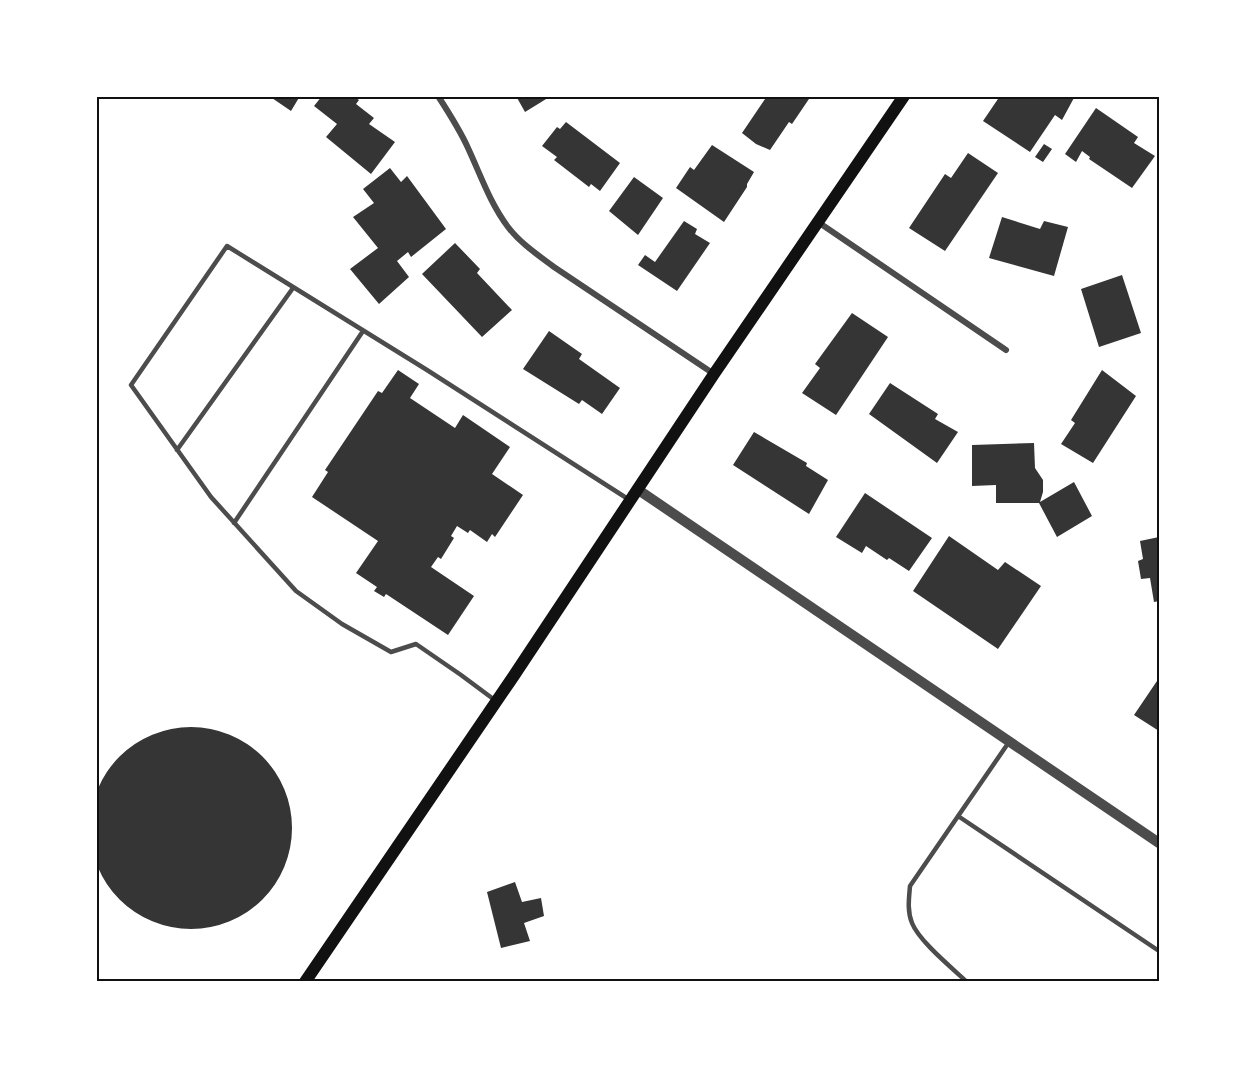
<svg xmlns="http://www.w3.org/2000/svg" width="1255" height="1078" viewBox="0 0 1255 1078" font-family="Karla,sans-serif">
	<rect width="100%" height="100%" fill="#fff"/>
	<path fill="#353535" d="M269,96h31l-9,15z
		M322,96h31l6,4 -3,4 18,14 -5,6 26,18 -24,32 -45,-37 11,-13 -23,-18z
		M516,96h35l-26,16z
		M767,96h44l-19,28 -3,-2 -19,28 -14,-6 -14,-11z
		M1000,96h33l4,2 2,-2h36l-13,24 -7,-5 -25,37 -47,-31z
		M1096,108l42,29 -4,6 21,13 -23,32 -43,-29 1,-2 -8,-6 -6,11 -11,-8z
		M566,122l54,41 -20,28 -9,-7 -2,3 -35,-27 3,-3 -15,-11 15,-19 3,2z
		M1044,144l8,5 -9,13 -8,-5z
		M712,145l42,27 -7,12v3l-23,35 -48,-34 14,-21 4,3z
		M968,153l30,20 -53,78 -36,-23 36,-54 6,4z
		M390,168l11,14 6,-6 39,53 -35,28 -3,-5 -11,9 12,16 -30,27 -29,-35 28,-21 -25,-31 21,-14 -11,-14z
		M634,177l29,21 -25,37 -29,-24z
		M1002,217l38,12 4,-8 24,6 -14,49 -65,-18z
		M684,221l13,8 -2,5 15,9 -33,48 -39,-26 7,-10 10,7z
		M455,243l25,26 -3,4 35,37 -30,27 -60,-63z
		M1122,275l19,58 -42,14 -18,-58z
		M852,313l36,24 -52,78 -34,-22 18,-25 -5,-4z
		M549,331l33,23 -3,5 41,29 -18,26 -20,-14 -3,4 -56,-35z
		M398,370l21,14 -9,14 45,30 8,-13 47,32 -18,27 31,21 -28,42 -3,-3 -5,8 -17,-12 -2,3 -11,-7 -6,10 3,2 -13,21 -3,-2 -7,10 43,29 -26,39 -62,-41 -2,3 -10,-6 3,-4 -21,-14 22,-32 -66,-44 16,-25 -3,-2 53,-79 4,2z
		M1102,370l34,26 -43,67 -32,-19 14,-21 -4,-3z
		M890,383l48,31 -3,5 23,13 -21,31 -68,-49z
		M754,432l53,31 -1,3 22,14 -19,34 -76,-49z
		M1034,443l1,25 8,12v12l-3,10 34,-20 18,34 -35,21 -18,-34h-43v-18l-24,1v-41z
		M865,493l67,45 -23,33 -20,-13 -2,2 -21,-14 -4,7 -26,-16z
		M949,536l49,34 7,-8 36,24 -43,63 -85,-58z
		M1159,537v64l-5,1 -4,-24 -9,1 -3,-18 5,-2 -3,-18z
		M1159,678v53l-25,-16z
		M90 828a101 101 0 1 1 202 0a101 101 0 1 1-202 0Z
		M515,882l7,20 19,-4 3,18 -20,7 6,18 -29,7 -14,-56z"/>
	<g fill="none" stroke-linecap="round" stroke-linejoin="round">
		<path stroke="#4c4c4c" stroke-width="4.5" d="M177,450l116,-162
			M234,523l129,-192
			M496,701l-35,-26 -45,-31 -25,8 -49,-28 -46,-33 -85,-94 -80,-112 96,-139 200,124 201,129
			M958,816l201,135
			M967,982c-15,-14 -48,-41 -55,-59 -5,-12 -3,-25 -2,-37l99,-144"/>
		<path stroke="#4c4c4c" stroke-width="6" d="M438,96c11,17 22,34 30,52 13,28 22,55 40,79 12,16 30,28 46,40l160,107
			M818,222l188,128"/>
		<path stroke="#4c4c4c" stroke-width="10" d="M637,489l522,354"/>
		<path stroke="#111" stroke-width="12" d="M305,982l208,-305 201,-303 190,-278"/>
	</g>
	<rect width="1255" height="1078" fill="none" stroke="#ffffff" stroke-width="195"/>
	<rect x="98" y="98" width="1060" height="882" fill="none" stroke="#111" stroke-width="2"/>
</svg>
